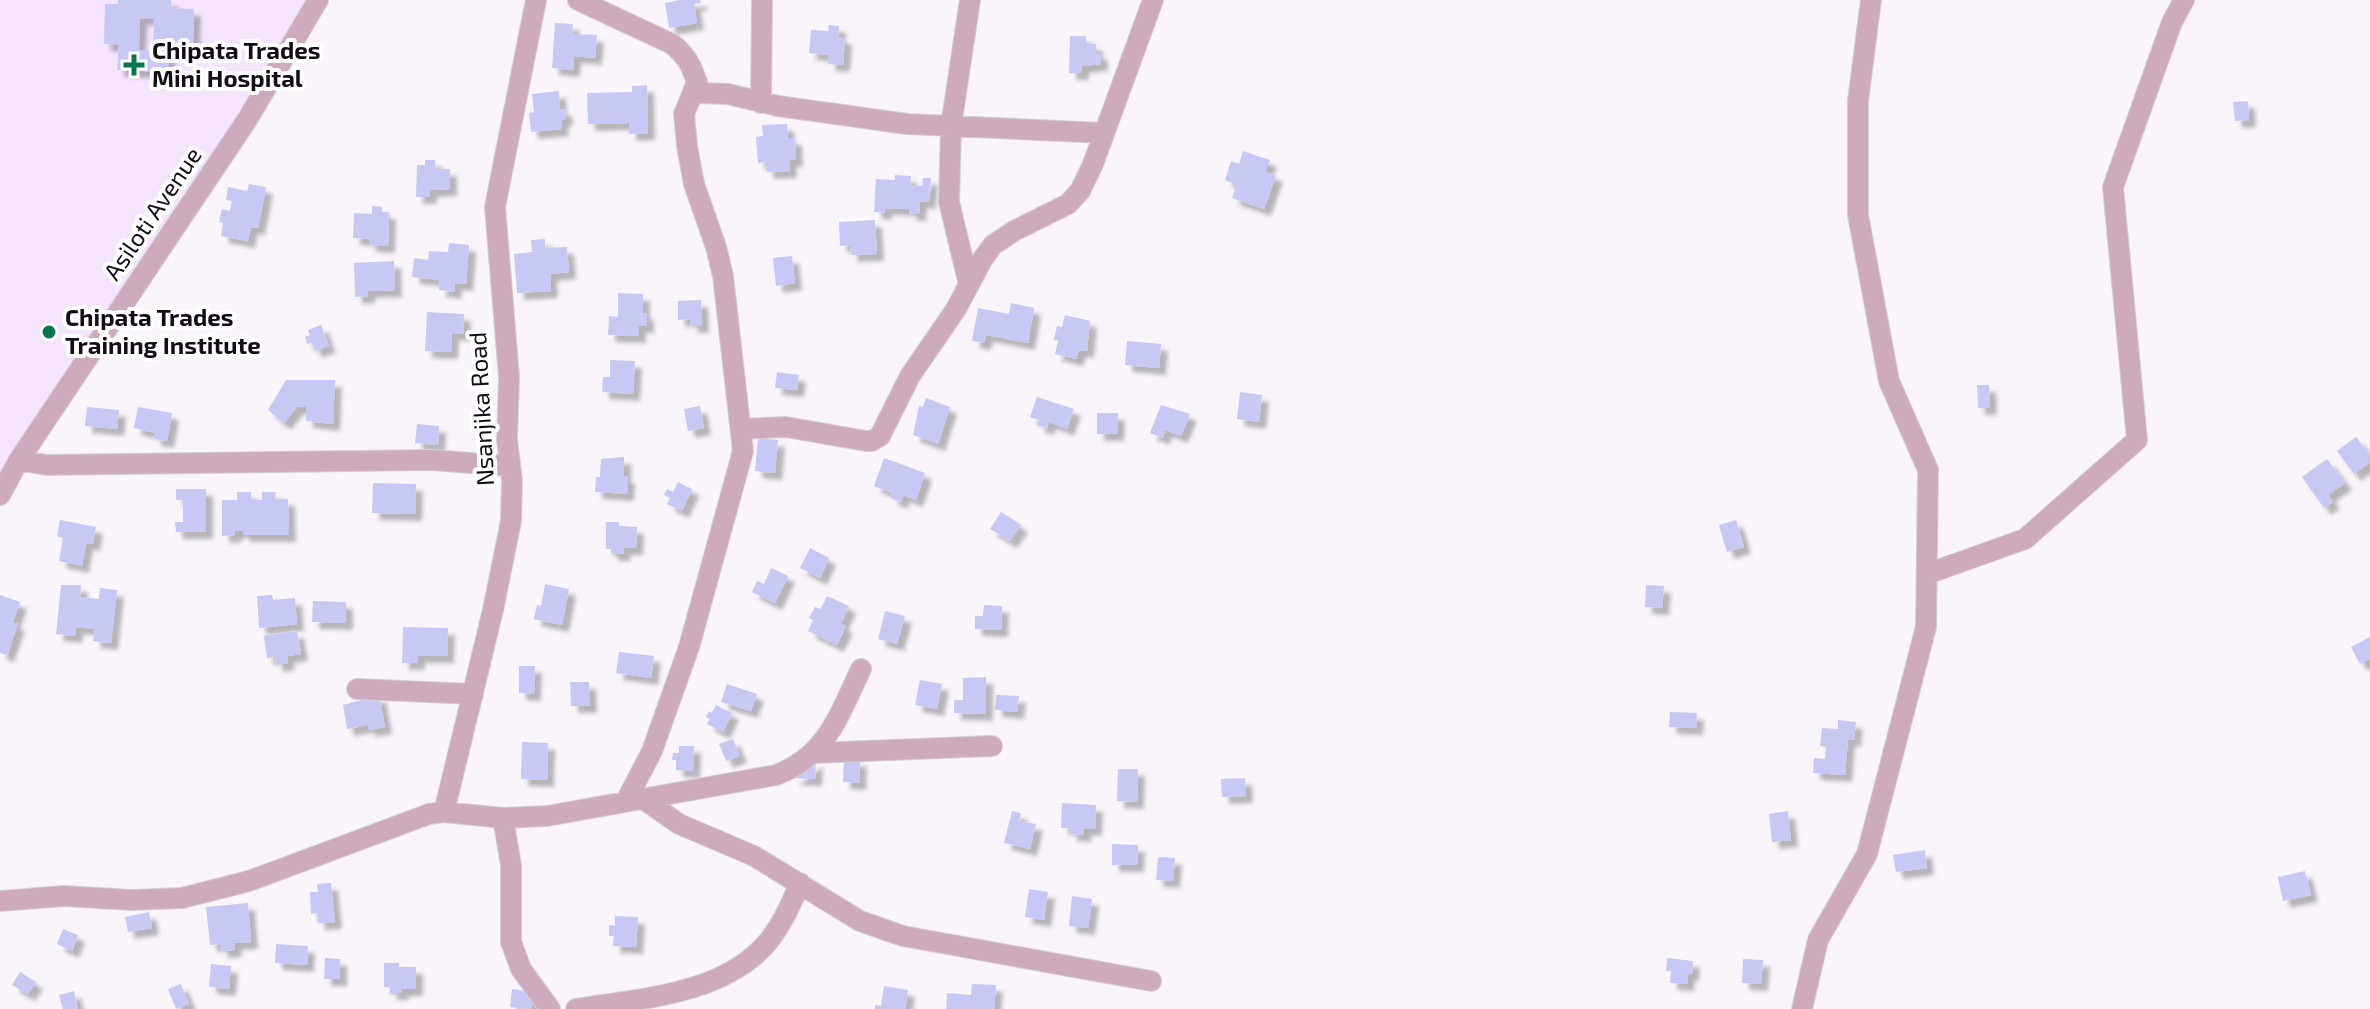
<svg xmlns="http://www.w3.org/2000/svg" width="2370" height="1009" viewBox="0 0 2370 1009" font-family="'Exo 2',sans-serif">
	<defs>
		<filter id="shadow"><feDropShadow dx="7" dy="7" stdDeviation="2" flood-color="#0004"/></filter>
	</defs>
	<rect width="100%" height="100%" fill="#f9f5fb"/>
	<path fill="#f4e5fc" d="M0,0h305l-107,185 -198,295z"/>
	<path fill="#c7c8f4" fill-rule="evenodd" filter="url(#shadow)" d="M118,0h53v8l23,1 -1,41 -24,-1 -1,23 -51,-2 2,-25 -15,-1 1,-40h13zM140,18l14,1 -1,32 -14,-1z
		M680,0h20l1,3 -7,1 3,19 -28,5 -4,-25z
		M555,23l18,1 -1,10 25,1 -2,23 -21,-2 -1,14 -21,-2z
		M829,25l10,1 -1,11h7l-2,28 -15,-1 1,-9 -20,-2 2,-23 17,1z
		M1070,36h16v7l10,1v9h5v11l-19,2v7h-13z
		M647,85l1,48 -19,1v-11l-41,1 -1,-31 45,-1v-6z
		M559,91l1,18h5l1,10 -5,1 1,9 -31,3 -2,-19 5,-1 -2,-18z
		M2248,101l1,19 -14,1 -2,-19z
		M787,124l1,14h7l1,22h-7l1,11 -23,1 -1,-10 -8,1 -2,-26 7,-1 -1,-11z
		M1243,151l27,9 -5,12 11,3 -12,34 -32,-11 4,-13 -11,-5 6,-19 8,3z
		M425,160h10v9h15v20l-20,1v7h-14l1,-32h8z
		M895,175l16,1 -1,9 12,1 1,-8h8l-2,24 -9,-1 -1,13h-10l1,-5 -25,-1v5l-11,-1 2,-33 19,1z
		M249,184l17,3 -8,41 -7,-1 -3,14 -27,-5 2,-13 -4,-1 3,-13 8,2 2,-10 -6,-1 2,-13 19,4z
		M372,206l10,1v5h7l-1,34 -19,-1v-6l-16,-1 1,-25 18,1z
		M875,220l2,34 -26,1 -1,-10 -10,1 -1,-24z
		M545,239v9l22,-1 2,25 -19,2 1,17 -34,2 -3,-39 18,-2 -1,-12z
		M449,243l20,2 -3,39 -11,-1v9l-16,-2 1,-10 -28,-3 2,-19 14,2 1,-9 19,1z
		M792,256l3,27 -19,3 -3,-28z
		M394,261l1,29 -27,1v5l-13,1 -1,-34z
		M618,293l25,1v19h4v13h-8v10l-31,-1 1,-19 9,1z
		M701,300l1,26h-11l-1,-7 -12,1v-19z
		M1011,303l23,5 -6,35 -42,-8 -2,8 -12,-2 6,-33 31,6z
		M427,312l37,2 -1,20 -11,-1 -1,19 -26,-1z
		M1065,315l25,6 -3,30 -8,-1 -3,9 -21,-5 3,-13 -4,-1 3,-14 5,1z
		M321,325l8,21 -14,5 -3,-8 -5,1 -2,-7 5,-2 -2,-5z
		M1127,341l34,3 -2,24 -34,-3z
		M610,360l25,1 -2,33 -31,-2 1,-15h7z
		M777,372l22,3 -2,15 -22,-2z
		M286,380h49l-2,44 -27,-3v-14h-9l-13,16 -16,-13z
		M1977,385h12l1,23h-12z
		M1240,392l22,3 -3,27 -22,-3z
		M1037,397l37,12 -7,20 -18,-7 -2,6 -10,-3 2,-5 -9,-3z
		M926,398l24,9 -12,37 -25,-9 6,-29 4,1z
		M1161,405l29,9 -9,22 -16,-6 -2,8 -13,-5z
		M700,406l4,22 -16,3 -4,-22z
		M87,407l32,3 -2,19 -32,-3z
		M138,407l34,6 -5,28 -13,-2 1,-6 -21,-5z
		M1097,413h21l-1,21h-20z
		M417,424l22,2 -1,19 -23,-2z
		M2356,437l14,18v7l-16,12 -17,-23z
		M758,438l20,2 -3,33 -20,-2z
		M624,457v19l4,1 -1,17 -32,-2 1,-15h4l1,-18z
		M884,458l41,15 -9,27 -13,-5 -2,7 -10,-4 1,-5 -18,-7z
		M2327,459l18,24 -17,12 5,7 -9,6 -22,-31z
		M678,482l14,7 -10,22 -15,-7 3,-6 -6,-3 3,-6 6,3z
		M373,483l43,1 -1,30 -43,-1z
		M176,489h30v43h-30l-1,-10h8v-22h-7z
		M237,492h14v8h11v-8h14l-1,7h13l1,36h-46v-4h-8v4l-13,1v-36h15z
		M1001,512l20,13 -11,16 -20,-12z
		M60,520l36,7 -3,17 -7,-1 -4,23 -23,-5 4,-23 -6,-2z
		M1736,520l8,27 -17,5 -8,-27z
		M606,522h13v4l18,1 -1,21h-13l1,6h-13v-5h-5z
		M810,548l19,10 -9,20 -20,-10z
		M771,568l17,8 -13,27 -23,-11 5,-11 7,3z
		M545,584l24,5 -7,36 -28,-6 3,-14 4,1z
		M61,585h20l-1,12 19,2 1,-11 17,2 -6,53 -18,-2 2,-12 -19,-2 -1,9 -19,-2z
		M1646,585l18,1 -2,22 -17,-1z
		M0,595l20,7 -7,21 5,1 -11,31 -7,-2z
		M272,595l1,5 22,-2 2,26 -38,4 -2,-32z
		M827,596l22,10 -8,18 5,2 -9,19 -29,-14 5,-11 -4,-2 6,-11 6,2z
		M313,601l33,1v21l-34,-1z
		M984,605l18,1 -1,24 -26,-1v-13h8z
		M885,611l20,5 -8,28 -19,-5z
		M403,627l45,1 -1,28h-29v7h-16z
		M297,631l4,23 -14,2 1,7 -12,2 -1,-8 -8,1 -3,-22z
		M2370,637v22l-10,5 -9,-17z
		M619,652l35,4 -3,22 -35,-5z
		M519,666h16l-1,28 -15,-1z
		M986,677v37l-32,-1v-13h9v-22z
		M920,680l22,4 -5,25 -22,-4z
		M570,682h19l1,24h-19z
		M727,684l30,10 -6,17 -30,-9z
		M379,695l6,32 -17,3v-5l-21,4 -4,-24z
		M996,695l23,1 -2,16 -22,-2z
		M716,705l16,8 -9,19 -16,-8 3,-5 -4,-2 3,-6 3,2z
		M1670,712l27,1 -1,15 -27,-1z
		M1838,720l18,2 -2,18 -6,-1 -3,36 -32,-2 1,-15 11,1 1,-12 -6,-1 2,-18 16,1z
		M733,739l7,17 -14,5 -7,-17z
		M522,742l26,1 -1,37 -26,-1z
		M679,746h15l-1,25 -17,-1v-10h-4l1,-7h6z
		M844,759l16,1 -1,23 -16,-1z
		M816,760l-1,19 -23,-1z
		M1118,769h20l-1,33 -20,-1z
		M1245,778l1,18 -24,1 -1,-18z
		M1062,803l34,2 -1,24 -11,-1v7l-14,-1v-6h-9z
		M1012,811l9,2 -2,8 17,3 -6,25 -26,-6z
		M1788,811l3,29 -19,2 -3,-28z
		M1112,844l26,1 -1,20h-25z
		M1925,850l2,18 -31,4 -3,-17z
		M1158,857l17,1 -2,23 -17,-1z
		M2305,871l6,24 -28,6 -5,-24z
		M331,883l4,39 -17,1 -1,-10 -6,1 -1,-22h8l-1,-8z
		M1029,889l19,3 -4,28 -19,-3z
		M1072,896l20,3 -4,29 -19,-2z
		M248,903l3,39 -17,1 1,7 -14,1 -1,-7 -10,1 -4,-38z
		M149,912l3,16 -24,4 -3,-15z
		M615,916l23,1 -2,30 -23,-1 1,-10h-5v-11l6,1z
		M63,929l15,6 -6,16 -15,-7z
		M276,944l32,2 -1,19 -32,-2z
		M325,958l15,1v20h-16z
		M1667,958l26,3 -1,13 -4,-1 -1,11 -17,-1 1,-12h-5z
		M1743,959l20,1 -2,24 -19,-1z
		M384,963h15v4h17v22h-14l-1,4h-11v-6h-6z
		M211,964l20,2 -2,23 -20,-2z
		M20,972l16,10 -8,12 -16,-9z
		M181,984l8,20 -13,5 -8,-20z
		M972,984l24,1 -2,24h-48l1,-16 24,2z
		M884,986l24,4 -3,19h-30v-4l6,1z
		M512,989l21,3 -2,17 -21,-2z
		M74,991l4,18h-15l-4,-14z"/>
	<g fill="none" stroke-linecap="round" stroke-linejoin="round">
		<defs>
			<path id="minor" d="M578,0l94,44c18,14 22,28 28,49l28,1 50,12 129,18 197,9
				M761,103l1,-103
				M969,285l-20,-83 2,-76 19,-126
				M742,429l44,-2 80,14h6l8,-5 30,-60 46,-67 26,-49 11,-15 21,-14 54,-27 12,-13 13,-27 60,-164
				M19,460l27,5 386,-5 77,6
				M0,495l19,-35 228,-340 71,-120
				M1927,574l98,-35 112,-99 -24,-253 59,-165 12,-22
				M357,689l116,5
				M815,753l177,-7
				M642,798l37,26 75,32 106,65 43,15 248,45
				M626,801l26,-50 37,-104 54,-196 -20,-175 -7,-29 -22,-63 -7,-38 -3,-32 13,-32
				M444,812l49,-202 18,-89 1,-41 -5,-40 2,-63 -14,-170 41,-207
				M503,818l8,47v77l10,27 29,40
				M0,901l64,-5 68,4 50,-2 67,-17 180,-67 15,-2 59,6 44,-2 229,-41c51,-19 63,-60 85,-106
				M576,1009c63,-11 145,-13 191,-66 15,-18 24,-39 33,-60
				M1802,1009l16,-69 49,-86 59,-227 2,-157 -39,-89 -31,-166v-114l13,-101"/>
		</defs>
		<use href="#minor" stroke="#d4d0d7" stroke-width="22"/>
		<use href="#minor" stroke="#cdabbd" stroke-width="20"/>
	</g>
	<g fill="#087650" stroke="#fff" stroke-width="3">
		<path d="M130 53h8v8h8v8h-8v8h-8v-8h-8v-8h8z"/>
		<circle cx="49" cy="332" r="8"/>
	</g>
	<g text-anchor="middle" stroke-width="8" stroke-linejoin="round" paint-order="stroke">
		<g font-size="24" font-weight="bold" fill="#140d17" stroke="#fff" text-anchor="start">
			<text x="152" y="59">Chipata Trades<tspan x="152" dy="28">Mini Hospital</tspan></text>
			<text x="65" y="326">Chipata Trades<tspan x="65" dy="28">Training Institute</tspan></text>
		</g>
		<g font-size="24" fill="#140d17" stroke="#fff">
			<text transform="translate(153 214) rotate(-56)" y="8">Asiloti Avenue</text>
			<text transform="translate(482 409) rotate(-93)" y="8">Nsanjika Road</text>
		</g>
	</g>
</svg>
